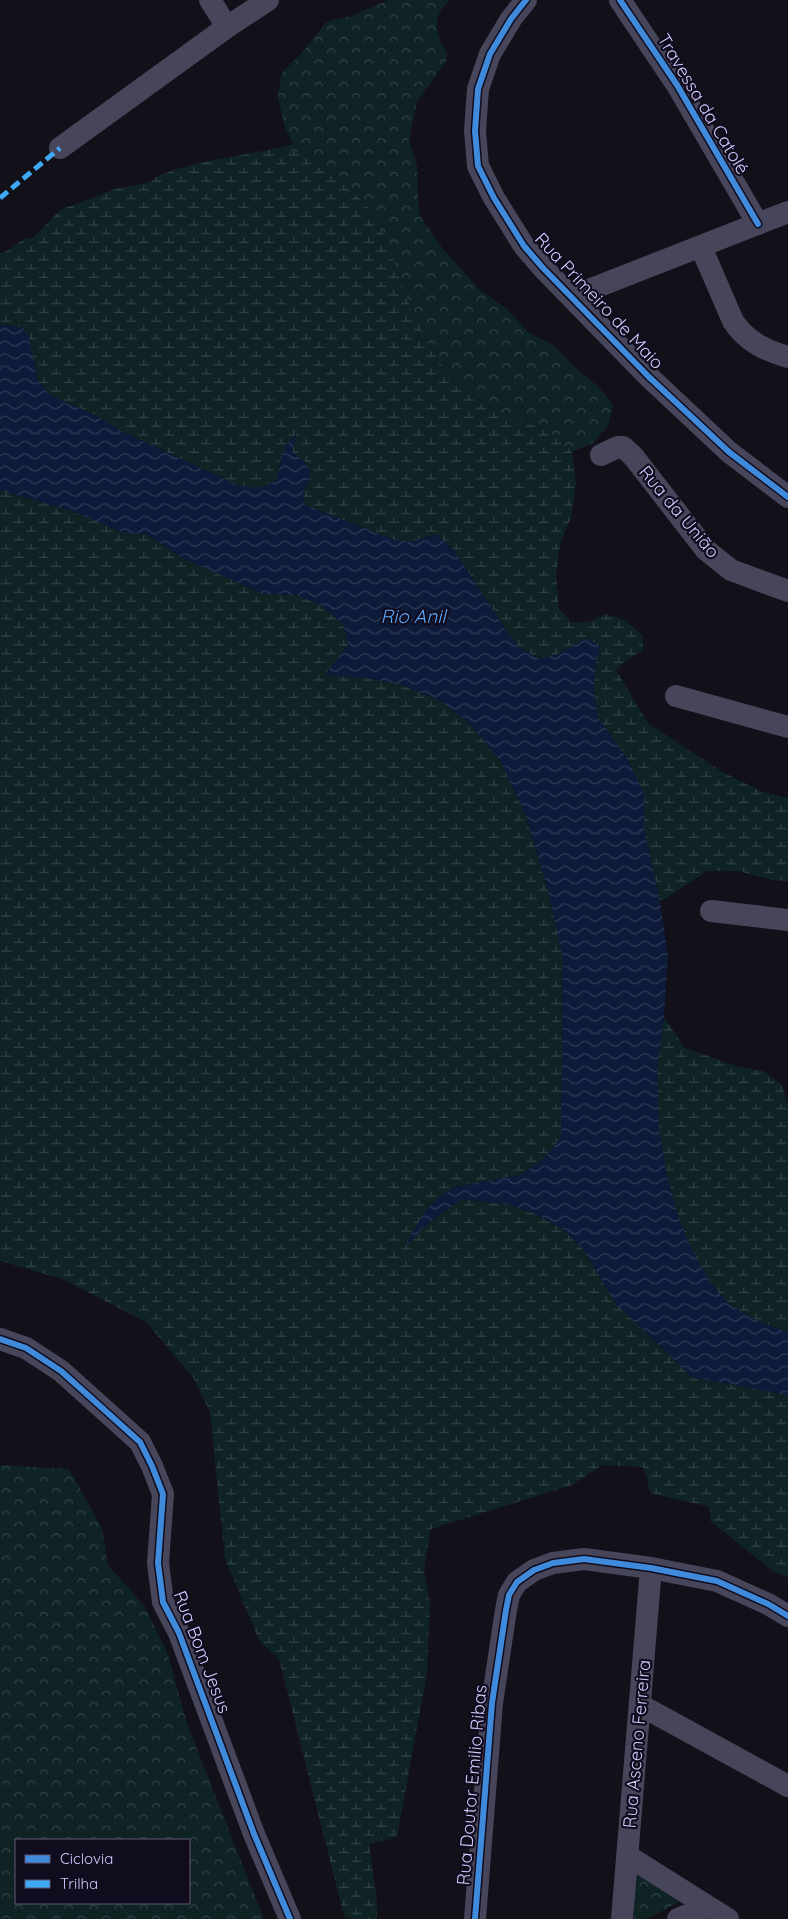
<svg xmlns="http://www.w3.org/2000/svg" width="788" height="1919" viewBox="0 0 788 1919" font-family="Quicksand,sans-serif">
	<defs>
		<pattern id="forest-crowns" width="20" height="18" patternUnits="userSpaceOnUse" patternTransform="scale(1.25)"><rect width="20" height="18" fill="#0f2325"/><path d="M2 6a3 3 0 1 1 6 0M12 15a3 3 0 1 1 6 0" fill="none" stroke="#314246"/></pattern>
		<pattern id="wetland-marsh" width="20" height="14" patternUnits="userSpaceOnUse" patternTransform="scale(1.25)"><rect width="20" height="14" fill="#0f2325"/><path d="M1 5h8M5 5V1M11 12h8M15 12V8" fill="none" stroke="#314246"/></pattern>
		<pattern id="water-waves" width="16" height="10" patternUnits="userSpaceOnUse" patternTransform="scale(1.25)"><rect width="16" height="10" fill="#0d1a39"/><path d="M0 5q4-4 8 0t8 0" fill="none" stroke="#2f3a57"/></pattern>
	</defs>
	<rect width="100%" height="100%" fill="#121019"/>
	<path fill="url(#forest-crowns)" fill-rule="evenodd" d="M389,0h60c-3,4 -8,9 -10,14 -5,12 0,29 8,38l-1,9 -29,41 -8,38 8,25 2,49 24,35 36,40 28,20 22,24 24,12 27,27 18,14 15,19 -5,21 -15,17 -21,9 -22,-20 -59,-23 -27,-17 -21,-25 -17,-26 -17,-36 -33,-89 -22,-23 -24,-22 -26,-17 -25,-6 14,-4 -8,-16 -7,-32 3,-22 22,-22 23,-30 25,-6z
		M0,1465l69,4 33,59 6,37 36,41 24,48 19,70 77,195h-264zM16,1840h173v63h-173z
		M635,1872l46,29 -34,18h-13z"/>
	<path fill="url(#wetland-marsh)" d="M279,148l25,6 26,17 24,22 22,23 13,29 20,59 17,37 17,26 21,25 27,17 59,23 22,20 4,31 -5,34 -11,28 -4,31 3,32 12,14h17l18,-8 18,6 19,15v16l-17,9 -10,10 32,53 73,48 39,20 28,7v83l-16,-1 -33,-9h-32l-47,31 -16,-74v-34l-15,-32 -31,-45 -4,-27 2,-27 -9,-25 -29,16 -17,5 -20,-10 -14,-17 -53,-82 -18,-16 -25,8 -16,-2 -90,-35c-4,-10 -2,-15 4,-24l-3,-19 -9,-5 -5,-5 4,-17 -15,23 -4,21c-15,12 -24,10 -42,5l-116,-54 -24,-15 -45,-20 -12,-14 -3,-17 -14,-37 -21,-2v-72c15,-2 16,-15 33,-15l27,-28 55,-21 35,-7 9,-7 38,-12z
		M0,490l75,22 49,21 22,1 37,24 80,36 34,1 23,10 23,19 5,21 -23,30 41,3 36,7 39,16 28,22 32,39 25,54 22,75 15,68 -2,178 -17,22 -24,16 -65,12 -49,58 26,-25 30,-21 45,5 26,9 29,15 22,22 32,54 76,73 96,18v182l-14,-5 -64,-51v-14l-59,-14 -8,-26 -41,-2 -30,20 -141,44 -7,40 6,34 -3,70 -30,164 -28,7 8,58v17h-28l-5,-3 -65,-257 -20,-19 -34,-81 -15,-147 -16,-33 -48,-57 -84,-43 -62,-18z
		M664,1017l21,31 54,19 25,4 18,14 6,19v228c-19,-7 -42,-14 -58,-28 -52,-44 -78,-168 -73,-234 2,-18 5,-36 7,-53z"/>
	<path fill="url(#water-waves)" d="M0,325l21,2 8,11 9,43 12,14 45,20 24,15 116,54c17,5 28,6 42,-5 5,-20 3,-30 19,-45l-4,18c5,5 12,7 15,13 11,16 -10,20 -2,40l90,35 16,2 25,-8 18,16 53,82 14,17 19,10 18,-5 29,-16 13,8 -4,17 -2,27 4,27 31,45 15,32v34l16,74 8,53 -4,62 -7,54 2,56 7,44 12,45 13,32 19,34 20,23 30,17 28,10v63l-96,-18 -76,-73 -32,-54 -22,-22 -29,-15 -26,-9 -45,-5 -30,21 -28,27 22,-37 16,-15 13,-8 65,-12 24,-16 17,-22 2,-178 -15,-68 -22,-75 -25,-54 -32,-39 -28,-22 -39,-16 -36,-7 -41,-3 23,-30 -5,-21 -23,-19 -23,-10 -34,-1 -80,-36 -37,-24 -22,-1 -49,-21 -75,-22z"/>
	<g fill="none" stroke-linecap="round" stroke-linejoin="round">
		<path stroke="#47455a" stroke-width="22" d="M210,0l17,27
			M526,0l-15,19 -21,35 -12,35 -3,42 3,35 16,32 30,48 19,22 106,109 80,75 59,45
			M620,0l57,85 81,139
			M60,148l167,-121 41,-27
			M701,247l32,74c13,20 31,29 55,36
			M571,297l217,-85
			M601,455l17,-8h5l10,9 73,94 25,20 57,21
			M676,696l112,31
			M711,911l77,9
			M0,1339l26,9 35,23 79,71 12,24 11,28 -5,69 5,39 16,31 75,201 36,85
			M640,1705l148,81
			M628,1856l100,63
			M475,1919l17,-216 14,-93 3,-15 8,-13 17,-12 19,-7 31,-4 67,9 66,13 51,23 20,12
			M622,1919l29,-351
			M678,1919l29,-13"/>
		<path stroke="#3fa9f5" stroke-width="5" stroke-dasharray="10 5" stroke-linecap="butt" d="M0,198l60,-50"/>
		<defs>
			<path id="cycleway" d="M526,0l-15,19 -21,35 -12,35 -3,42 3,35 16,32 30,48 19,22 106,109 80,75 59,45
				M620,0l57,85 81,139
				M0,1339l26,9 35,23 79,71 12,24 11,28 -5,69 5,39 16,31 75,201 36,85
				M475,1919l17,-216 14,-93 3,-15 8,-13 17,-12 19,-7 31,-4 67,9 66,13 51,23 20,12"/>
		</defs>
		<use href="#cycleway" stroke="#100c1d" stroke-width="9"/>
		<use href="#cycleway" stroke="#408adc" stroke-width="6"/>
	</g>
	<g text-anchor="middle" stroke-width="4.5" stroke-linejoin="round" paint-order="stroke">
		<g font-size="18" fill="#d3cafd" stroke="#100c1d">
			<text transform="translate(703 104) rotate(59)" y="6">Travessa da Catolé</text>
			<text transform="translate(599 301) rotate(47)" y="6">Rua Primeiro de Maio</text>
			<text transform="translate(679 512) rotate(50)" y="6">Rua da União</text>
			<text transform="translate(202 1652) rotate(69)" y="6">Rua Bom Jesus</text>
			<text transform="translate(637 1744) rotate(-85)" y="6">Rua Asceno Ferreira</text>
			<text transform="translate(472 1785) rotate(-85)" y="6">Rua Doutor Emilio Ribas</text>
		</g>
		<g font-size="19" font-style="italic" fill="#5ba7fa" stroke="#100c1d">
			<text x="413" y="623">Rio Anil</text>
		</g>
	</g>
	<rect x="15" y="1839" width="175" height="65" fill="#100c1d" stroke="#5e5877"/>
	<rect x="25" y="1855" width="25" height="8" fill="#408adc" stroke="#5e5877"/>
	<text x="60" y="1864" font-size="15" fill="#d3cafd">Ciclovia</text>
	<rect x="25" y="1880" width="25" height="8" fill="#3fa9f5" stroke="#5e5877"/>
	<text x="60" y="1889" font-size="15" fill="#d3cafd">Trilha</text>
</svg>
